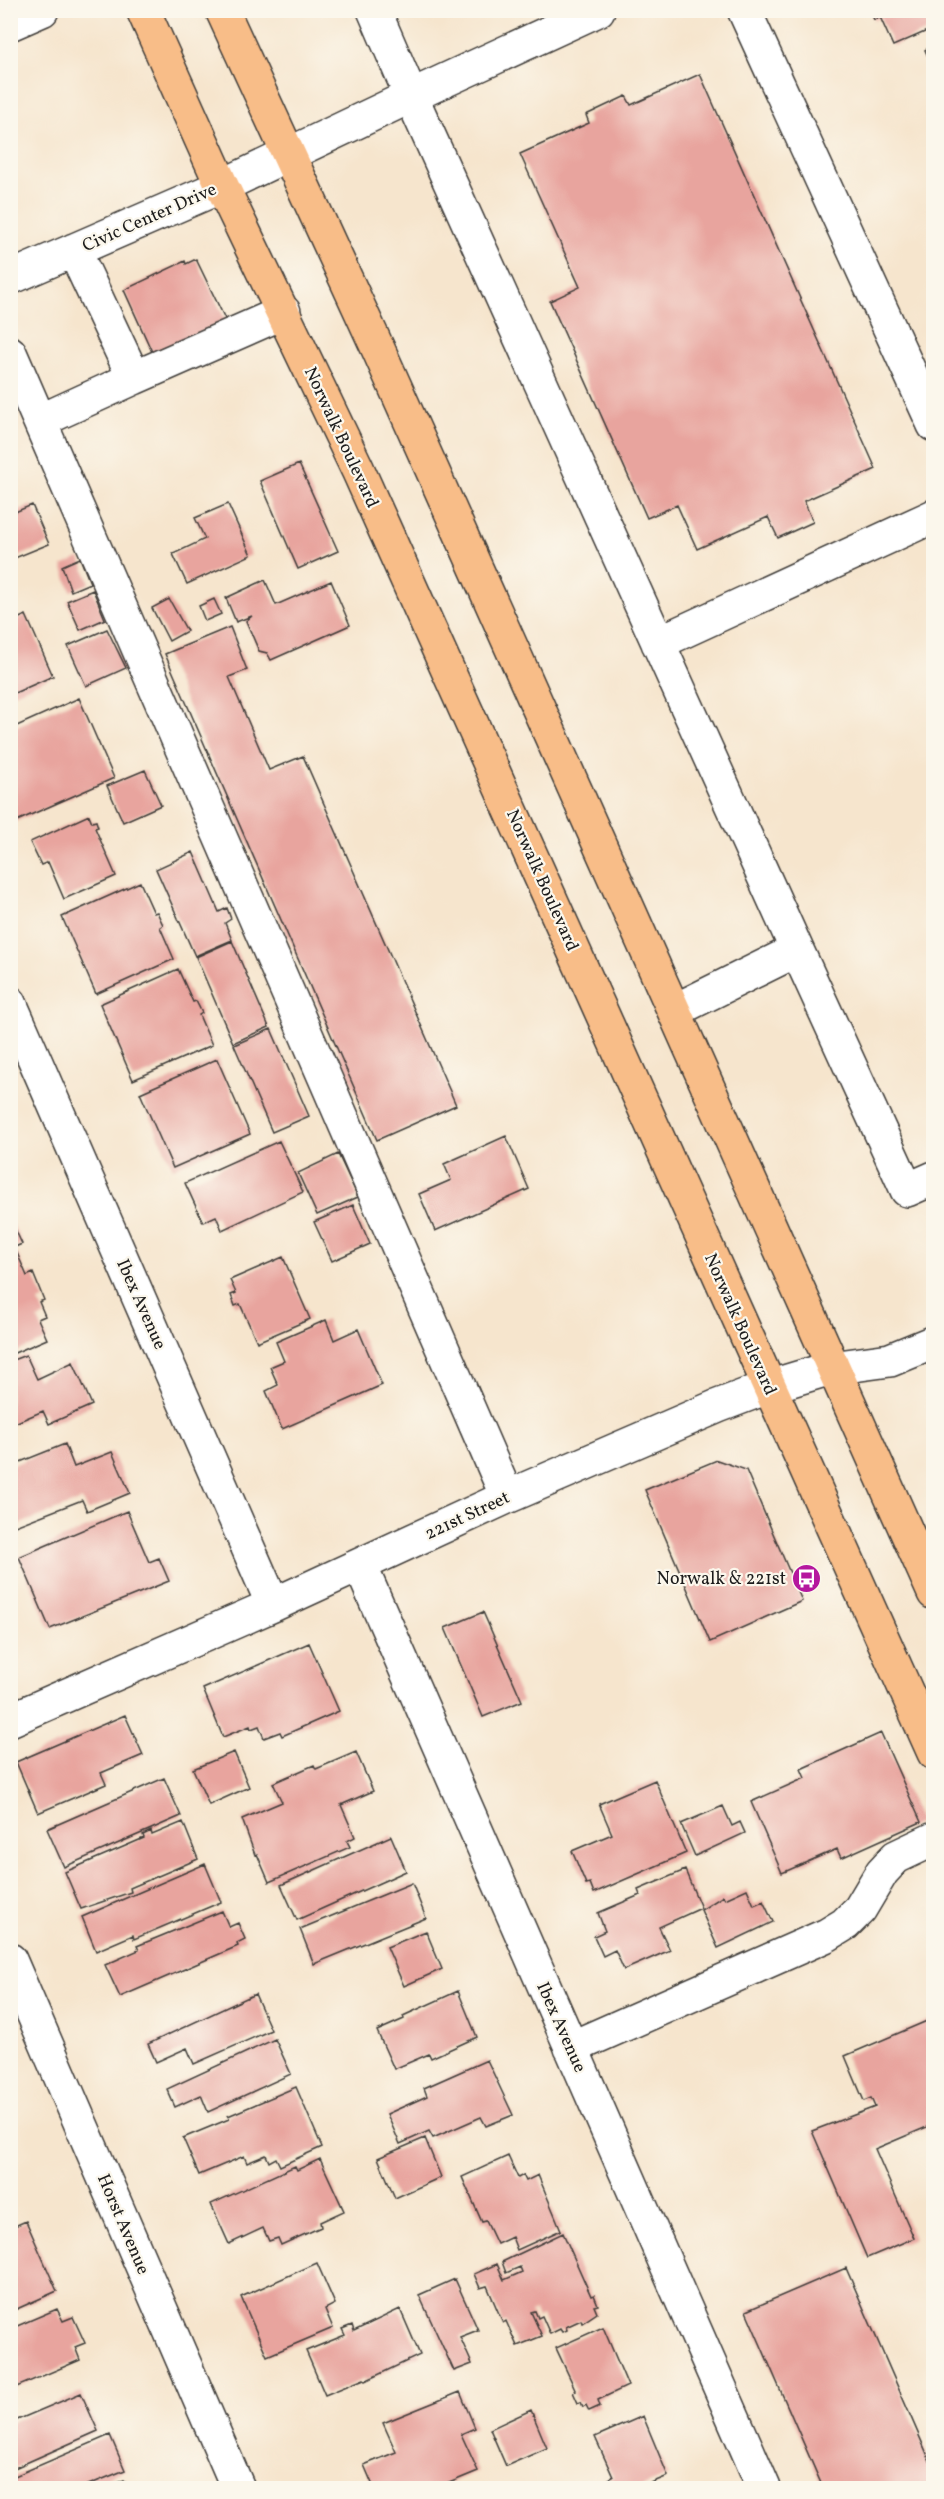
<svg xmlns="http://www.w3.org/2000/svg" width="944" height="2499" viewBox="0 0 944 2499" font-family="Vollkorn,serif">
	<rect width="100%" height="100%" fill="#fbf7ec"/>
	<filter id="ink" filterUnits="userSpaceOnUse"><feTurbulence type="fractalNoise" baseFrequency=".0167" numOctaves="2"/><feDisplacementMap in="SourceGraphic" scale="12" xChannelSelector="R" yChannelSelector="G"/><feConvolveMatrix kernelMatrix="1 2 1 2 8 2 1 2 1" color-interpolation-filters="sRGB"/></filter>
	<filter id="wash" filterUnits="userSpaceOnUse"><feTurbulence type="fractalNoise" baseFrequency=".008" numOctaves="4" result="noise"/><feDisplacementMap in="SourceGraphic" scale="24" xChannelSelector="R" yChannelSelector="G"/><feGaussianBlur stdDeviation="1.35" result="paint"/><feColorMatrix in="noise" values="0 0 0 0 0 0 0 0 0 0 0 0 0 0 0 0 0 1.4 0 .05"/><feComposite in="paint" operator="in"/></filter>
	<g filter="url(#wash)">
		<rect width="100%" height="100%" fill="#f6e5cd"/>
		<g id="blocks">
			<path fill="#e8a49e" d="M870,10h64v18l-41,18 -13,-29 -6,3z
				M934,46v24l-9,-20z
				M700,74l176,395 -72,32 9,21 -35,16 -10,-21 -71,32 -20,-44 -30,13 -97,-217 30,-14 -60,-133 69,-31 -3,-8 40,-19 5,9z
				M196,259l30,62 -73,33 -29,-64 61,-29 1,3z
				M299,464l39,87 -40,18 -38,-88z
				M228,504l23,51 -64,29 -14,-30 32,-15 -10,-21z
				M32,505l17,39 -39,16v-46z
				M80,558l10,25 -19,8 -9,-25z
				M265,580l11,25 55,-24 19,44 -79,35 -4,-7 -8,-2 -13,-30 6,-5 -16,6 -10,-24z
				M93,590l12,29 -25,11 -13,-29z
				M169,599l18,32 -18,10 -17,-33z
				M214,599l7,15 -16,7 -6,-15z
				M26,615l27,61 -43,19v-73z
				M230,627l17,43 -18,7 40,93 34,-14 153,349 -79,35 -212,-486z
				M107,629l19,39 -40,18 -18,-40z
				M79,698l35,80 -104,46v-95z
				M145,770l16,35 -38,17 -16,-36z
				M89,815l3,7 4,-1 2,6 -3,1 21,48 -52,23 -16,-37 -7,3 -11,-23z
				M193,852l26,60 8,-4 4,11 -6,4 7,17 -37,16 -39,-87z
				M140,882l14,31 3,-1 6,13 -3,2 14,32 -78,35 -34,-77z
				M232,941l37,86 -36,16 -37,-86z
				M178,969l15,33 3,-1 6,12 -3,2 13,30 -79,35 -33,-76z
				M271,1029l38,87 -37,16 -38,-87z
				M217,1059l33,75 -77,34 -33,-75z
				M506,1136l23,53 -94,42 -16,-37 32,-14 -7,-16z
				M279,1141l24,51 -81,38 -6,-14 -13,6 -18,-39z
				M338,1154l20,43 -41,18 -19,-42z
				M353,1205l17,39 -38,17 -18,-39z
				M10,1218l12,26 -12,5z
				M17,1253l10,23 6,-3 11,27 -5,2 6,14 -7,3 9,20 -35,15 -2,-98z
				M283,1257l27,62 -53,23 -17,-38 -5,2 -4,-11 5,-2 -6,-13z
				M326,1320l8,20 24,-11 24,56 -100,44 -16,-38 12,-6 -8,-18 14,-6 -8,-19z
				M26,1355l11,24 36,-17 19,43 -43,19 -6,-13 -33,14v-64z
				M65,1444l9,23 38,-15 18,41 -43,18 -5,-11 -72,28v-62z
				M717,1460l29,10 56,131 -92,41 -65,-152z
				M127,1511l22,51 10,-4 10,23 -119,48 -31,-72z
				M483,1612l39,89 -39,16 -38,-89z
				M309,1643l30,68 -57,25 -2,-4 -16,6 -5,-12 -8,3 -1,-3 -27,11 -20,-48z
				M125,1715l18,40 -42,18 5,11 -68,29 -22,-51z
				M881,1733l40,89 -80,36 -4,-9 -55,24 -31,-71 54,-24 -4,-9z
				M234,1752l15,35 -40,18 -16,-36z
				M356,1752l17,39 -32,14 14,32 -8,4 3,6 -81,35 -12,-28 -2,1 -13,-36 40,-17 -9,-19 41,-18 2,4z
				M164,1778l17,38 -117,51 -17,-38z
				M655,1780l31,73 -92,40 -4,-10 -4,1 -14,-33 40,-17 -13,-30z
				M723,1806l9,20 8,-4 5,11 -50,23 -14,-32z
				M183,1822l15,37 -68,29 1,4 -50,17 -16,-37 79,-34 -1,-3 8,-4 1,4z
				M391,1836l15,35 -109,49 -16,-35z
				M205,1864l16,38 -87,37 -1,-4 -37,16 -14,-34z
				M685,1870l16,38 -42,19 11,23 -46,20 -9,-20 -12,6 -9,-20 11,-5 -7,-18 42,-18 -2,-5z
				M412,1883l14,35 -112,46 -14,-35z
				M747,1889l7,16 9,-4 10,21 -55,26 -17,-38 22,-14 2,3z
				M222,1911l7,16 9,-4 7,16 -8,4 1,3 -118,51 -15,-32 34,-15 -2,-4z
				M426,1931l16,38 -38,17 -17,-39z
				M458,1991l19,46 -46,21 -2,-4 -35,15 -17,-38 27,-12 -1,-3z
				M255,1994l16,36 -77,34 -7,-16 -31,14 -8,-18z
				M934,2018v106l-59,25 39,89 -47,20 -55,-127 63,-24 -4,-9 -7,3 -19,-45z
				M275,2039l16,35 -83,38 -7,-17 -26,12 -8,-18z
				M487,2060l26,55 -27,11 -5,-9 -48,21 -4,-7 -29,13 -13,-30 40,-18 -3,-8z
				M296,2087l26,60 -42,19 -4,-8 -7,4 -3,-7 -19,8 -3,-7 -45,19 -16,-37 46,-19 -1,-3z
				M425,2138l16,39 -46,21 -17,-40z
				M508,2156l10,22 5,-3 3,6 12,-6 23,55 -44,20 -5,-13 -15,7 -11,-23 -4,1 -20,-45z
				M320,2159l24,52 -24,11 1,5 -40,18 -3,-7 -9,3 -6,-13 -34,16 -18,-40 84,-38 2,4z
				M26,2221l31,70 -47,21v-84z
				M563,2233l28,63 3,-1 4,10 -4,1 3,7 -15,10 -1,-3 -15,7 1,3 -5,2 -2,-3 -10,5 -8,-18 -4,2 -3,-7 -4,1 11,24 -25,10 -11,-25 -3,2 -16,-37 -7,2 -6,-14 23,-10 7,16 18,-8 -2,-5 -14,6 -4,-11z
				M317,2263l18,41 -10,5 8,19 -66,28 -26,-59z
				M846,2268l88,202v18h-111l-77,-177z
				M455,2279l23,51 -18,7 12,27 -18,7 -35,-76z
				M57,2309l6,12 10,-4 12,26 -10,4 5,13 -68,29 -2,-60z
				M400,2309l20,46 -55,26 -1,-2 -39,16 -19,-44 39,-16 -3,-6 10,-4 2,6z
				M603,2327l25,59 -30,14 2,6 -11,5 -3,-6 -3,2 -2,-5 -3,1 -5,-11 3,-1 -20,-43z
				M460,2392l15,36 -14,6 17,37 -41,17h-63l-10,-23 32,-13 -13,-29z
				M81,2393l17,38 -88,39v-47z
				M531,2410l16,38 -41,18 -16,-37z
				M643,2416l25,60 -29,12h-21l-3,-5 -3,2 -3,-6 4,-2 -18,-40z
				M110,2435l15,35 -44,18h-71v-10z
				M124,2480l3,8h-22z"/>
		</g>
	</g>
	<g filter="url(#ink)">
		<use href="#blocks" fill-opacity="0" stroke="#3d3a37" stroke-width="1.5"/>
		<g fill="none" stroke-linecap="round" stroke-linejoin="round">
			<defs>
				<path id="minor" d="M598,10l-187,86 386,854
					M744,10l190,415
					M10,24l32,-14
					M74,250l60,128 150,-66
					M10,278l212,-92 189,-90 -37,-86
					M10,353l497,1144
					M40,421l94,-43
					M658,643l276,-127
					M10,1003l263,602
					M676,1010l121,-60 110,240 27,-12
					M360,1565l404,923
					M10,1720l263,-115 234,-108 211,-91 50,-19 63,-19 59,-8 44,-18
					M10,1960l228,528
					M571,2048l256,-113 18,-11 15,-15 22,-37 14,-15 38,-18"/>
				<path id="major" d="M143,10l79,176 136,284 576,1283
					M222,10l157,341 555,1242"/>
			</defs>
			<use href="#minor" stroke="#3d3a37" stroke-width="36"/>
			<use href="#major" stroke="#3d3a37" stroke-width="36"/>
			<use href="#minor" stroke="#fff" stroke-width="33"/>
			<use href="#major" stroke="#f8bd88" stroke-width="33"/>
		</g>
	</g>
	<defs>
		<symbol id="bus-disc" viewBox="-11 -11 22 22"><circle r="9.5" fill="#b5179e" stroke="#fbf7ec"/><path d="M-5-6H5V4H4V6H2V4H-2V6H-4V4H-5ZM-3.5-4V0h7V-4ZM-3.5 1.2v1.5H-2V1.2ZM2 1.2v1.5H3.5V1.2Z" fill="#fff"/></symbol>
	</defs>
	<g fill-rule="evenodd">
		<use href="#bus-disc" x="790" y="1562" width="33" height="33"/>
	</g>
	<g text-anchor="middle" stroke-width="4.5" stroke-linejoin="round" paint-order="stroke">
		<g font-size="18" fill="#1c1c1c" stroke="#fbf7ec">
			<text transform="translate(149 217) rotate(-24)" y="6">Civic Center Drive</text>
			<text transform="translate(342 437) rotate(65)" y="6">Norwalk Boulevard</text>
			<text transform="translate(543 880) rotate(66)" y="6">Norwalk Boulevard</text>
			<text transform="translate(142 1304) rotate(66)" y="6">Ibex Avenue</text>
			<text transform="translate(741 1324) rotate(66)" y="6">Norwalk Boulevard</text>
			<text transform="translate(467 1515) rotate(-25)" y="6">221st Street</text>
			<text transform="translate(562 2027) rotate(66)" y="6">Ibex Avenue</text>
			<text transform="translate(124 2224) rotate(67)" y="6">Horst Avenue</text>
		</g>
		<g font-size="18" fill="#1c1c1c" stroke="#fbf7ec" text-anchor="end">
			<text x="786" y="1584">Norwalk &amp; 221st</text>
		</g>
	</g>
	<rect width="944" height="2499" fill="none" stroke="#fbf7ec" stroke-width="36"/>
</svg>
